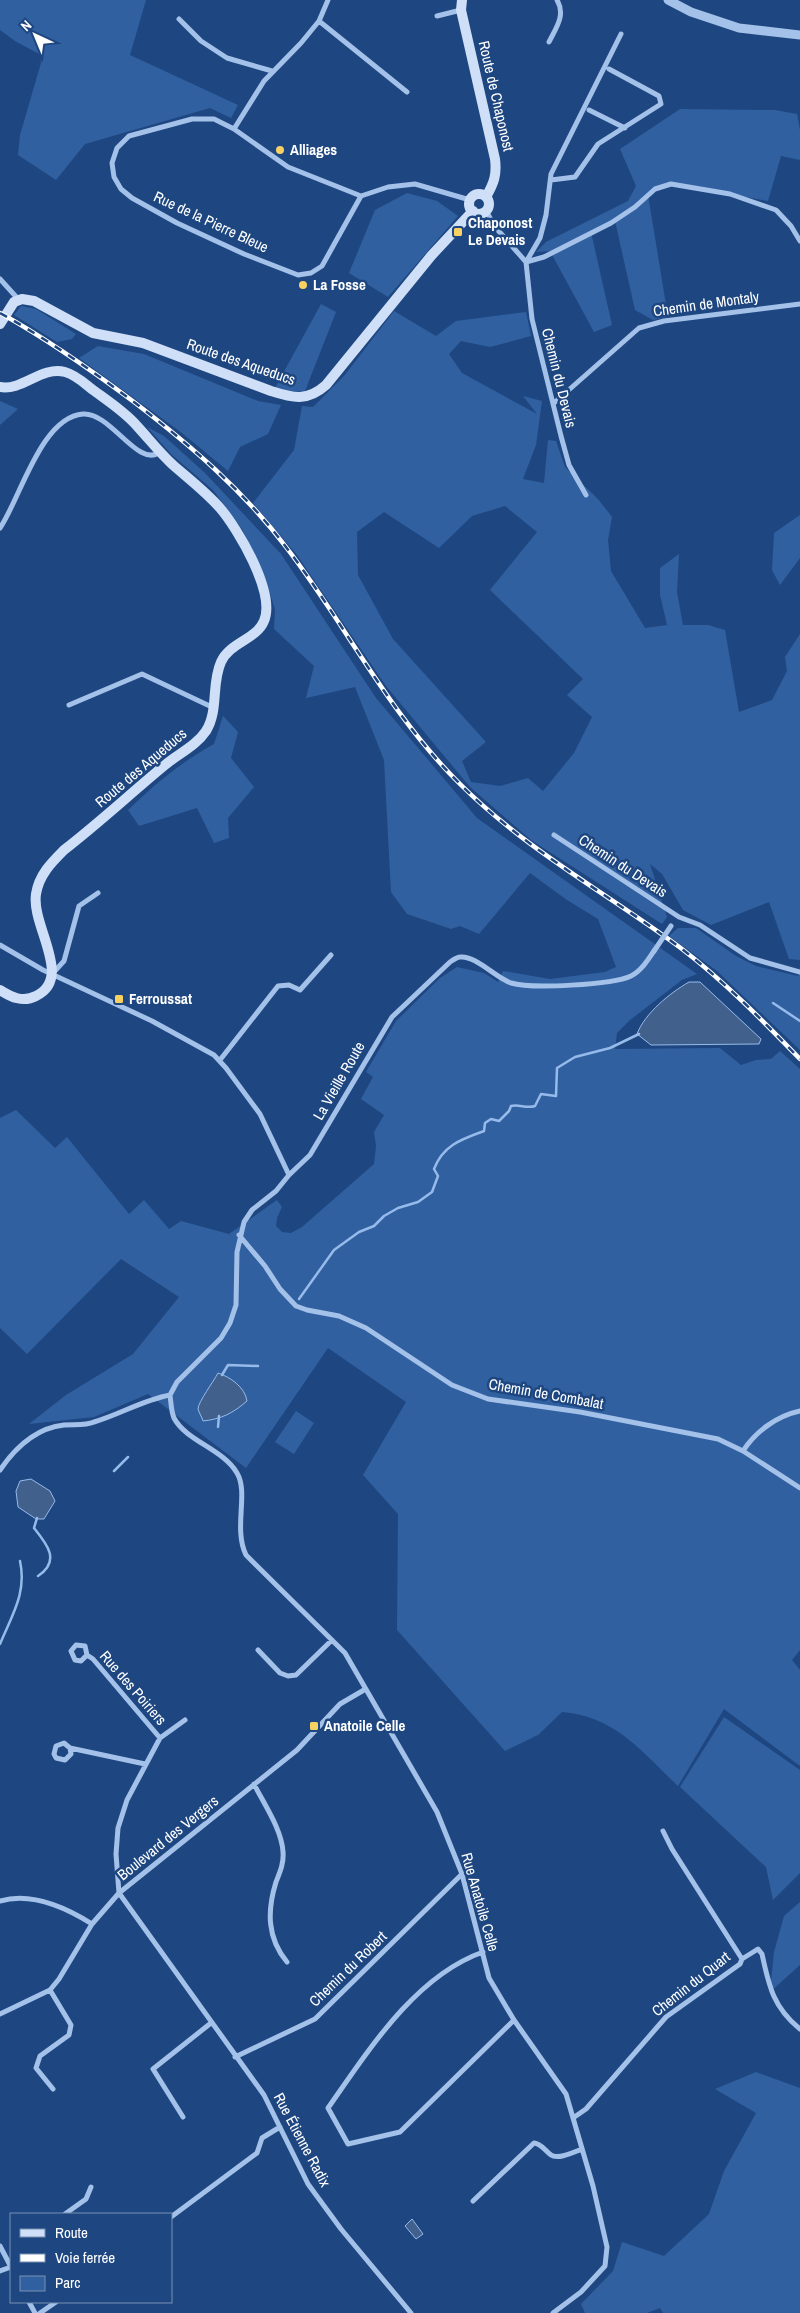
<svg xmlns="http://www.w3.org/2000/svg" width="800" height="2313" viewBox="0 0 800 2313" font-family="'Archivo Narrow',sans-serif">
	<rect width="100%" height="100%" fill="#1e4781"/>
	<path fill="#3160a0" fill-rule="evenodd" d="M0,0h146l-16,55 108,50 -7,13 -21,-10 -125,36 -29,36 -38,-25 2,-20 23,-79 -28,-15 -15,-11z
		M680,109l95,1 22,4 3,16v30l-19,-4 -13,45 -97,-17 -23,11 20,122 -15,3 -18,-10 -20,-89 -24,11 21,93 -18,7 -44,-81 -14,1 10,-10 82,-41 8,-15 -16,-37z
		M407,193l30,8 21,15 -70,81 -39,-24 26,-63z
		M321,304l15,8 -31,79 -14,1 -16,-4z
		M21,306l15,3 40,25 -4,5 -15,3 -43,-27z
		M394,311l42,25 20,-15 70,-9 5,24 -41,11 -29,-6 -12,13 13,19 75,41 -14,-18 19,5 -6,44 -13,34 21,4 4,-43 8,1 9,26 33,32 14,18 -4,23 3,31 34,57 22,-3 -7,-30v-27l19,-14 -2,38 6,33h25l17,5 14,82 33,-12 15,-29 -2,-14 15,-23v326l-11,-1 -20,-57 -58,23 -28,-15 -21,-36 -12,-10 17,53 -5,7 -131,-84 -61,-53 -84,-101 -89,-131 -44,-52 41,-53 8,-44 11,1 31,-31zM505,506l32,26 -47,58 93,89 -16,16 25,22 -18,36 -31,38 -15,-13 -28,8 -29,-4 -9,-21 24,-19 -93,-103 -35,-64 -1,-43 27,-20 55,36 33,-32z
		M98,346l46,8 114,47 23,4 -13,29 -28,13 -12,24 -46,-38 -103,-75z
		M0,401l18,8 -18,16z
		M147,427l17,9 41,37 76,81 95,144 101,120 220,156 -15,6 -52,40 -13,13 -2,16 105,-1 21,17 15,-5 15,-1 9,-8 20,18v581l-8,10 8,10v96l-76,-57 -46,77c-36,-34 -63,-70 -116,-74l-24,23 -33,16 -108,-121 1,-116 -35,-39 43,-73 -78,-54 -82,120 -98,-74 -54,23 -65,7 37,-29 67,-41 46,-57 -58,-38 -94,95 -27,-26v-210l16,-8 39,38 12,-11 62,77 15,-14 25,29 12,-8 48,13 48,-34 5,7 -5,11 -1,8 6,6 9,1 11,-6 72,-63 2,-18 -2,-14 10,-17 -23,-16 12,-22 -7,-5 30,-51 44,-43 17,-11 27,6 14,9 5,-11 47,8 55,-7 11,-5 -18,-48 -31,-19 -37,-27 -51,61 -19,-8 -9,3 -44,-15 -16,-22 -7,-132 -29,-73 -49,11 8,-32 -40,-37 1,-19 -9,-30 -24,-51 -29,-39 -42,-36z
		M800,515v43l-20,27 -8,-15 2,-37z
		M223,716l15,16 -7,26 23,29 -26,31 1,20 -15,5 -17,-35 -58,18 -11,-16c27,-26 53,-48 86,-66z
		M678,928h18l40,28 20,10 42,10 2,-10v84l-83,-79 -48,-35z
		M296,1411l18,12 -20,31 -19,-12z
		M724,1717l76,53v103l-27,27 -7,-33 -86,-80z
		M800,1902v63l-30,27 4,-40 10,-36z
		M756,2072l44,16v225h-137l-3,-5 -13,5h-62l-4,-9 32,-33 9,-29 42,14 45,-42 15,-43 32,-58 -41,-24z"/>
	<path fill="#42608c" stroke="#96bbeb" d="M689,982h11l61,57 -2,5 -108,1 -14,-11c8,-21 33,-41 52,-52z
		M218,1373c12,4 27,14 29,28 -14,12 -25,18 -44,20 -1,-4 -4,-8 -5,-12 0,-7 16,-28 20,-36z
		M31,1479l19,12 5,10 -11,18h-8l-18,-12 -2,-16 4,-10z
		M412,2219l11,15 -7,5 -11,-13z"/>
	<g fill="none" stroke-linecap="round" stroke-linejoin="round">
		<path stroke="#96bbeb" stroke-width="2.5" d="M773,1003l27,18
			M299,1299l35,-49 25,-18 15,-6 10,-10 14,-8 20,-6 14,-10 6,-16 -4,-7c9,-24 28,-30 50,-38l1,-8 6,-4 8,2 10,-10 2,-5c8,-2 16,3 24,0l6,-12 15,2 1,-28 18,-11 35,-9 29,-14
			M222,1375l6,-10 30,1
			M218,1427l1,-11
			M114,1471l14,-14
			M37,1518l-3,10c13,16 27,33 4,48
			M0,1644c12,-29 27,-51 20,-83"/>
		<path stroke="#a3c1e9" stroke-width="5" d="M437,16l24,-6
			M179,19l22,22 26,17 45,13
			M319,21l88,71
			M549,42c7,-14 17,-27 8,-42
			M589,110l36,18
			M234,129l30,-48 37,-38 18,-22 9,-21
			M551,180l24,-3 23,-33 63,-40 -2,-8 -50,-27
			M361,196l-39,70 -11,7 -13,2 -54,-21 -67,-31 -45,-25 -11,-9 -7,-12 -2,-14 5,-15 12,-12 63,-17h22l20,10 54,38 73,29 27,-9 27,-3 55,16
			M486,211l10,17 30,34 6,57 29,117 8,29 17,30
			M526,262l18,-5 67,-34 24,-16 20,-18 16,-5 59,10 46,16 15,16 9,15
			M526,262l14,-24 6,-23 5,-41 70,-140
			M0,279l19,21
			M554,403l85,-75 25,-7 136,-17
			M0,528c20,-29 41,-111 83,-114 28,-2 55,55 77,38
			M69,705l73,-31 72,34
			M554,835l125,82 21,8 50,33 50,14
			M0,945l43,25 109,51 62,34 12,13 34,46 29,61
			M53,973l11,-12 15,-55 19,-13
			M220,1060l58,-74 11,-1 11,5 31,-35
			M239,1235l26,31 15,23 16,17 11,4 32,6 27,12 86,57 36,14 92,13 138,27 25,12 57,37
			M170,1395c1,7 1,16 4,23 12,23 49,31 63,55 12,20 -4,55 9,82l99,98 92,159 25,62 27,104 25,42 52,74 27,92 14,61 -2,19 -24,26 -28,21
			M170,1395l7,-13 44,-44 9,-15 6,-18 1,-53 7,-30 8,-12 24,-19 13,-16 21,-20 82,-138 58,-55c3,-2 7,-5 10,-5 15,-2 36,21 51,26 20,6 101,2 120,-7 10,-5 17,-16 23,-25
			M743,1451c13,-20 34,-35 57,-40
			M0,1470c15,-22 36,-42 64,-45 10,-1 21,1 30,-3 27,-8 49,-22 76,-27
			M258,1650l22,23 8,3 8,-1 36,-35
			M87,1655l-6,6 -6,-1 -4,-9 5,-6 9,1 2,9 6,4 67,79
			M185,1720l-25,18 -33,62 -9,28 -2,26 3,39 145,202 44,89 33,45 70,84
			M70,1748l1,6 -6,6 -9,-2 -2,-4 2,-8 8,-3 6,5 75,16
			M254,1784c10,20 28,46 29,68 1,11 -3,20 -7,30 -9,29 -9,56 11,80
			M0,1901c31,-9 65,6 92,23
			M483,1952c-68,24 -115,99 -155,156l20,36 52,-12 114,-112
			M742,1959l16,-10 4,5c7,32 11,53 38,75
			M50,1990l21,35 -2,10 -29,21 -4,12 17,21
			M0,2014l50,-24 9,-11 33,-55 27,-31 178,-143 43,-46 24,-14
			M235,2057l80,-38 147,-145
			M183,2117l-30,-48 58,-46
			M573,2118l13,-9 80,-92 74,-53 2,-5 -70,-110 -9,-18
			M473,2201l61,-58c8,1 10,7 17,12 7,5 23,-3 31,-6
			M65,2214l21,-15 5,-12
			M171,2217l86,-64 5,-15 18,-11
			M0,2246l11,21
			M0,2271l11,-4
			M29,2302l6,11
			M40,2313l16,-11"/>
		<path stroke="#a3c1e9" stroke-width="9" d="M668,0l23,12 48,16 61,7"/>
		<path stroke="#cedff7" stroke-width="10" d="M462,0l-1,10 34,149c2,16 -1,24 -9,38
			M469 204a10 10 0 1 1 20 0a10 10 0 1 1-20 0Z
			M0,324l14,-22 8,-3 12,2 59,32 50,10 128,48c22,7 36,11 55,-6l105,-129 42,-45
			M0,387c23,4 41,-21 65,-15 11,3 19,11 28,18 15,11 32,22 44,36 12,13 23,27 36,39 16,14 33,27 47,43 18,21 56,85 44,113 -8,19 -34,21 -43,41 -10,22 -2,48 -15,69 -10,15 -28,23 -41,34 -34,28 -66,58 -101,85 -13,13 -25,25 -28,44 -5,32 38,84 0,102 -13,7 -25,1 -36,-6"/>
		<defs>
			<path id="rail" d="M0,313c47,26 91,57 134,89 56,43 109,88 152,145 60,78 103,167 174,237 66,66 148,110 222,165 43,33 80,71 118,110"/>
		</defs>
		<use href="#rail" stroke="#fff" stroke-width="4.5"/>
		<use href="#rail" stroke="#1e4781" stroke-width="2.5" stroke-dasharray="8" stroke-linecap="butt"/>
		<path stroke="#a3c1e9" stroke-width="5" d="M654,951l17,-25"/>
	</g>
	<g fill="#f8d162" stroke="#1e4781" stroke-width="2">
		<circle cx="280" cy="150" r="5"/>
		<rect x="453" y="227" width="10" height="10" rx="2.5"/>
		<circle cx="303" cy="285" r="5"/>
		<rect x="114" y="994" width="10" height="10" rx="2.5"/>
		<rect x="309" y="1721" width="10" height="10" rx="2.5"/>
	</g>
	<g text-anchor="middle" stroke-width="5" stroke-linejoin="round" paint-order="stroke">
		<g font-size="15" fill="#fff" stroke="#1e4781">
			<text transform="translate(496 96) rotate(77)" y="5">Route de Chaponost</text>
			<text transform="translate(211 222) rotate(25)" y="5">Rue de la Pierre Bleue</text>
			<text transform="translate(706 304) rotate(-8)" y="5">Chemin de Montaly</text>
			<text transform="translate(241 362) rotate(19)" y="5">Route des Aqueducs</text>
			<text transform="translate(559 378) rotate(76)" y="5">Chemin du Devais</text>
			<text transform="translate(141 768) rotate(-40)" y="5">Route des Aqueducs</text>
			<text transform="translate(623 866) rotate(33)" y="5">Chemin du Devais</text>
			<text transform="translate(339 1081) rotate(-60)" y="5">La Vieille Route</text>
			<text transform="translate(546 1394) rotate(10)" y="5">Chemin de Combalat</text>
			<text transform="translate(133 1688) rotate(49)" y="5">Rue des Poiriers</text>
			<text transform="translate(168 1838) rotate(-39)" y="5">Boulevard des Vergers</text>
			<text transform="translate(480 1902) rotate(74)" y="5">Rue Anatoile Celle</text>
			<text transform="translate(348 1969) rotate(-44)" y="5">Chemin du Robert</text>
			<text transform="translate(691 1984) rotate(-38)" y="5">Chemin du Quart</text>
			<text transform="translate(302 2140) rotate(62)" y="5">Rue Étienne Radix</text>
		</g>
		<g font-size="15" font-weight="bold" fill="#fff" stroke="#1e4781" text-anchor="start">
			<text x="290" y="155">Alliages</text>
			<text x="468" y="228">Chaponost<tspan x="468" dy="17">Le Devais</tspan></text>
			<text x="313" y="290">La Fosse</text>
			<text x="129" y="1004">Ferroussat</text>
			<text x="324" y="1731">Anatoile Celle</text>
		</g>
	</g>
	<rect x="10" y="2213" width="162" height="90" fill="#1e4781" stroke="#7891b3"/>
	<rect x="20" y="2229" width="25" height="8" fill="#cedff7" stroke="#7891b3"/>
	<text x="55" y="2238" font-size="15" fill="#ffffff">Route</text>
	<rect x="20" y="2254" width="25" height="8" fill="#ffffff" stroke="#7891b3"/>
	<text x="55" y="2263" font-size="15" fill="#ffffff">Voie ferrée</text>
	<rect x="20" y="2276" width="25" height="15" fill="#3160a0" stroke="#7891b3"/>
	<text x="55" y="2288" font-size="15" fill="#ffffff">Parc</text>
	<g transform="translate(35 35) rotate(316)" stroke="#1e4781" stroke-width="4" paint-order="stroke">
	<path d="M0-4L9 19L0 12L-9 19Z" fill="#ffffff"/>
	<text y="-8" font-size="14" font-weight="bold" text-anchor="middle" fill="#ffffff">N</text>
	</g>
</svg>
